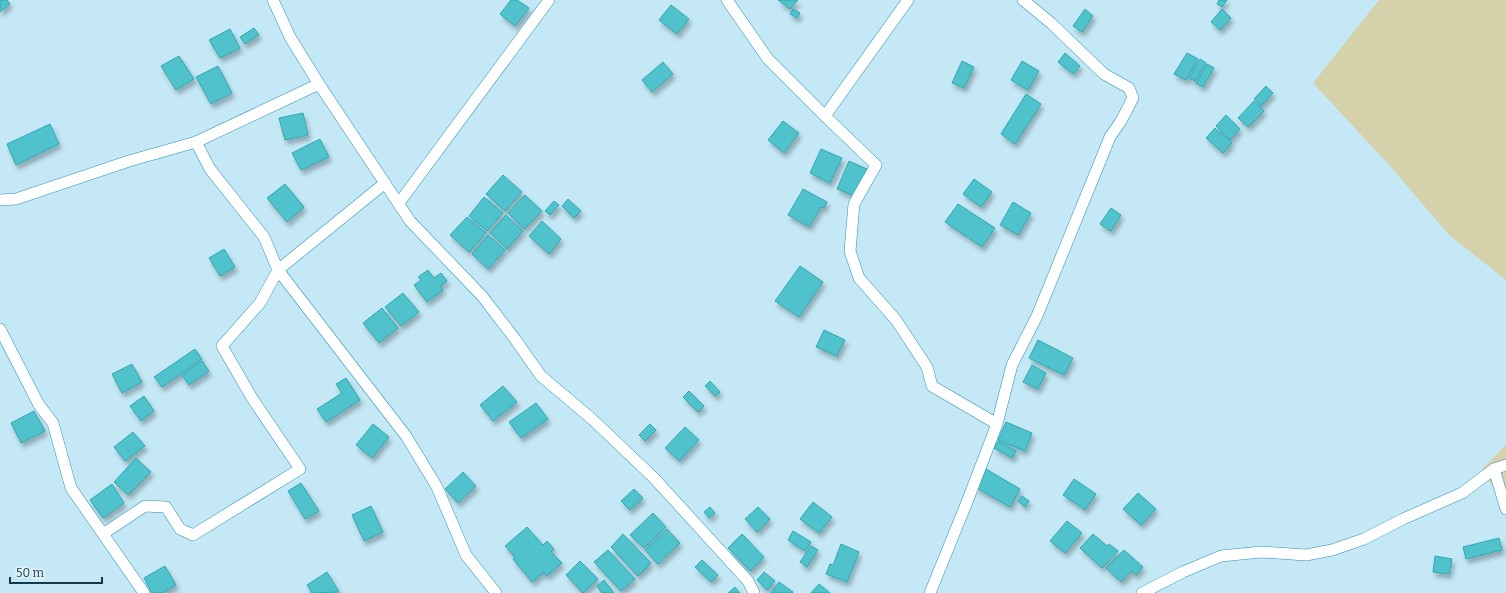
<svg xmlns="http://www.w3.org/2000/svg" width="1506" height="593" viewBox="0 0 1506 593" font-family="Bitter,serif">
	<defs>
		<filter id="shadow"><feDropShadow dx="2.5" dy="4.5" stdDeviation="2" flood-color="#0004"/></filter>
	</defs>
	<rect width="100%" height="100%" fill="#c4e8f5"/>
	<path fill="#d5d1ab" d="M1379,0h127v280l-57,-45 -58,-68 -78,-84z
		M1506,445v60l-25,-35z"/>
	<path fill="#4fc2cc" stroke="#2ea8b2" filter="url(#shadow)" d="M0,0h7l3,4 -10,8z
		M511,0h6l12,8 -14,18 -15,-12z
		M778,0h20l-8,9z
		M1219,0h8l-5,7 -5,-3z
		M671,5l18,14 -12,15 -18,-14z
		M793,9l7,4 -3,5 -7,-4z
		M1085,9l8,7 -11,16 -9,-6z
		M1222,9l9,9 -11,12 -9,-8z
		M254,28l5,7 -14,9 -5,-7z
		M230,29l10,19 -20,10 -11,-18z
		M1065,53l15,13 -7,8 -15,-12z
		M1187,53l11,6 -12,21 -12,-6z
		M179,56l15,23 -18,11 -15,-24z
		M1200,59l6,4 -11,18 -6,-3z
		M962,61l12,6 -10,21 -12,-5z
		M1022,61l17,10 -11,19 -17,-10z
		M663,62l10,12 -21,18 -10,-12z
		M1207,64l7,4 -11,19 -7,-4z
		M218,66l14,27 -21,11 -15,-27z
		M1266,86l7,7 -12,13 -7,-7z
		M1026,94l15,10 -26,40 -14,-10z
		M1254,101l10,10 -16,16 -10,-9z
		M303,113l5,22 -23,5 -6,-22z
		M1226,115l14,14 -10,11 -14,-14z
		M783,121l16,12 -15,20 -16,-13z
		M50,124l9,20 -43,21 -9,-21z
		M1215,128l17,15 -9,10 -17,-15z
		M320,139l9,18 -28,13 -9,-17z
		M821,149l21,9 -12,25 -20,-10z
		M849,161l18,8 -12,27 -18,-7z
		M503,175l19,17 -17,19 -19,-17z
		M974,179l18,13 -11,15 -18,-13z
		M285,184l19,23 -17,15 -20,-24z
		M803,189l24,13 -3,6 -3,-1 -12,20 -21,-12z
		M525,195l17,16 -18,18 -16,-16z
		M484,197l19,16 -16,18 -18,-15z
		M568,199l13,12 -7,7 -12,-12z
		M554,201l5,4 -9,10 -5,-4z
		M1013,202l18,11 -13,22 -18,-10z
		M958,204l37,24 -13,19 -37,-25z
		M1111,208l10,7 -10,16 -11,-7z
		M506,215l17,16 -16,18 -17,-16z
		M467,217l19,16 -17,19 -19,-17z
		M542,221l19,18 -12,15 -20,-18z
		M488,235l17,15 -17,19 -16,-15z
		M224,249l11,18 -15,9 -11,-18z
		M800,266l23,16 -24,35 -24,-16z
		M428,270l6,8 7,-5 6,8 -7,5 3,4 -16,12 -13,-17 7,-5 -3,-3z
		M403,293l16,19 -18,14 -16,-19z
		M382,308l16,20 -19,15 -16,-20z
		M824,330l21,10 -8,16 -21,-9z
		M1038,340l35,18 -9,17 -35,-17z
		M195,349l7,10 -40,28 -8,-10z
		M202,361l7,10 -20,14 -7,-10z
		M132,364l10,18 -20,11 -10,-19z
		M1032,365l14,8 -8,16 -15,-7z
		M346,378l14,22 -34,22 -9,-13 25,-16 -6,-9z
		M710,381l10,11 -5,4 -10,-10z
		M503,386l14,16 -24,19 -13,-16z
		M689,391l15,15 -6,6 -15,-15z
		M144,396l10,15 -13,10 -11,-15z
		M536,403l12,16 -27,19 -12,-16z
		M34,411l11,20 -24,12 -10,-20z
		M1006,422l26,11 -7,18 -27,-11z
		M373,424l16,13 -17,21 -16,-13z
		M650,424l6,6 -11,11 -6,-6z
		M685,427l14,13 -20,21 -14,-13z
		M133,432l12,14 -20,15 -11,-14z
		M998,441l18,10 -4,7 -18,-10z
		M136,458l15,14 -23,23 -14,-13z
		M986,469l34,20 -10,18 -35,-20z
		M463,472l13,14 -18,17 -13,-14z
		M1074,479l22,15 -11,16 -22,-15z
		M301,483l18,28 -14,8 -17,-28z
		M112,484l12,19 -21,15 -13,-18z
		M634,489l9,9 -13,12 -9,-9z
		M1138,493l18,16 -15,16 -18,-16z
		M1022,496l7,5 -4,6 -7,-6z
		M813,502l19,15 -13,16 -19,-14z
		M371,506l12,26 -19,9 -12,-26z
		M710,507l5,6 -6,5 -5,-6z
		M758,507l12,12 -13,13 -12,-13z
		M653,513l13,14 -22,21 -14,-13z
		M1067,521l15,12 -17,20 -15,-12z
		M527,527l16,18 4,-4 7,8 -3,3 11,11 -15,13 -3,-4 -12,10 -19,-23 2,-2 -10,-11z
		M667,529l13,14 -22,21 -13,-14z
		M793,531l18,11 -6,9 -17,-11z
		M623,534l28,29 -13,13 -27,-29z
		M742,534l22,23 -14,14 -22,-23z
		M1093,534l14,12 2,-2 9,7 -16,17 -22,-20z
		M1499,538l3,12 -36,9 -3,-12z
		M841,544l18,8 -12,30 -21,-8 4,-10 3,1z
		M811,546l7,4 -11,17 -7,-5z
		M608,550l27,29 -14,12 -27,-29z
		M1124,550l19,17 -7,8 -5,-4 -10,11 -15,-14z
		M1435,556l17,3 -3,15 -16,-2z
		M702,560l16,15 -7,7 -16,-15z
		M580,561l18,18 -15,14 -17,-18z
		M165,566l11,19 -14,8h-10l-8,-15z
		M327,572l12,20 -27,1 -5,-8z
		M764,572l11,9 -8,9 -10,-10z
		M604,580l10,13h-12l-5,-7z
		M779,582l14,10 -1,1h-21z
		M819,584l11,9h-19z
		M735,587l5,6h-12z"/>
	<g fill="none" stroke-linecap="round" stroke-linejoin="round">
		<defs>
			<path id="minor" d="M273,0l17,37 29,47 91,137 72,75 33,43 26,37 51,43 62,59 94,103 6,12
				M727,0l41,59 57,57 83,-116
				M825,116l51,49 -22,39 -4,47 9,27 37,42 31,47 5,19 65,38
				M196,142l14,27 54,68 14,33 128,166 31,51 29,68 30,38
				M0,200l16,-1 113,-38 67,-19 123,-58
				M399,203l150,-203
				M0,329l39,76 14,18 18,65 73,105
				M1494,469l12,40
				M103,534l42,-28 21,1 14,22 13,6 107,-66 -48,-71 -30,-52 38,-43 18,-33 107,-87
				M930,593l37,-91 30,-78 15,-59 25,-49 73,-179 11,-16 12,-23 -4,-10 -25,-14 -53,-51 -28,-23
				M1142,593l41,-21 38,-16 40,-4 45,3 26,-5 32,-11 39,-20 59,-26 32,-24 12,-4"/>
		</defs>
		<use href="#minor" stroke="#2892b2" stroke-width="12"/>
		<use href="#minor" stroke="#fff" stroke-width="11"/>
	</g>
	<path d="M10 577v6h92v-6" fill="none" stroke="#103b48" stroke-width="2"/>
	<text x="16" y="577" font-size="12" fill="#103b48" stroke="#e0f2f8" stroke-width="3" paint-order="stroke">50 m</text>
</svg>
